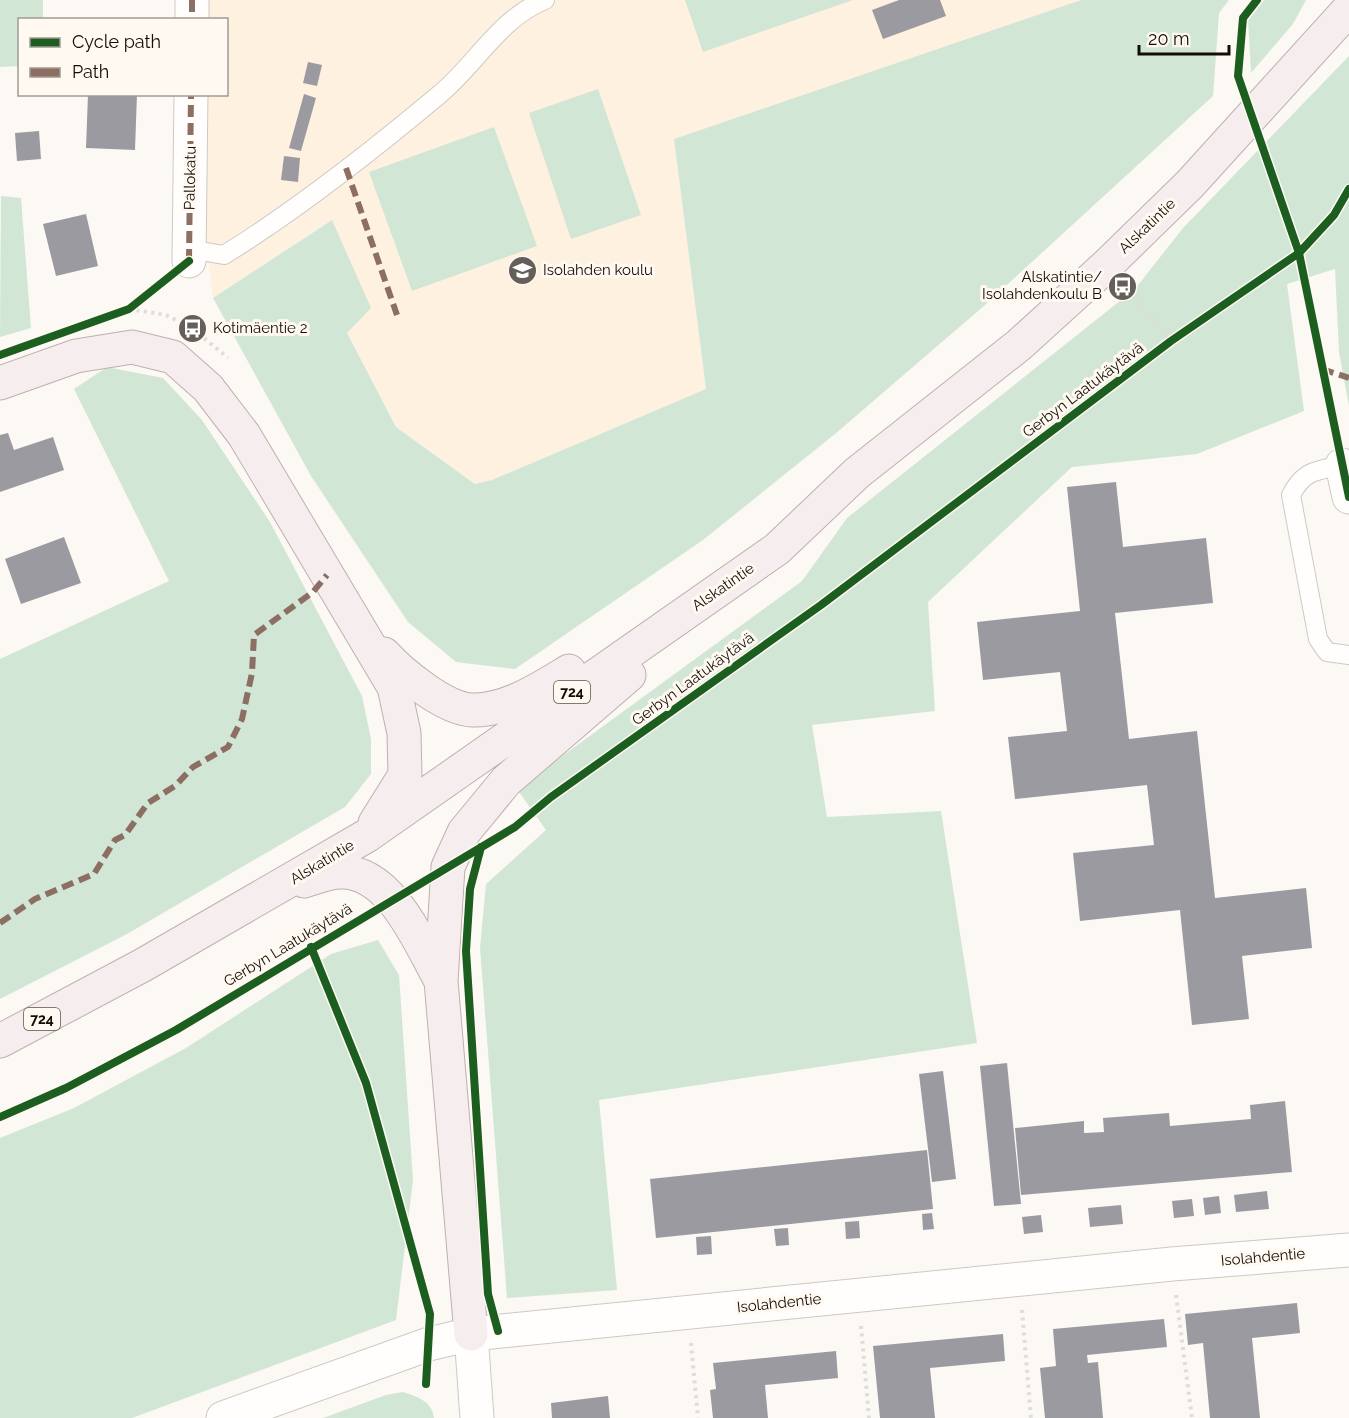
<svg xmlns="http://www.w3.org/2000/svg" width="1349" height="1418" viewBox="0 0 1349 1418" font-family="Raleway,sans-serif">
	<rect width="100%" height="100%" fill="#fcf8f4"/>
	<path fill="#fef1e0" d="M209,0h872l-407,139 32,250 -214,91 -16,4 -80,-57 -49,-94 -16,-113 -118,78 -7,-56 2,-147 18,-1v-74l-17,-1z"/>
	<path fill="#d2e6d6" d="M0,0h43v19l-23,1 -1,46 -19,1z
		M685,0h168l-150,52z
		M1081,0h148l-10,13 -6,83 -228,209 -150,129 -132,106 -188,129 -59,-7 -48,-40 -97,-146 -98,-178 119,-78 39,88 -24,25 49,94 79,57 17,-4 214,-91 -32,-250z
		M1264,0h42l-13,24 -42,49 -3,-53z
		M1349,56v350l-10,-54 -4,-83 -48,15 17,127 -107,43 -125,13 -144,135 7,109 -123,14 15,92 114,-6 36,232 -378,57 18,190 -110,8 -27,-350 6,-64 60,-54 -29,-41 285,-208 45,-63 288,-229 48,-61z
		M598,89l43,126 -70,24 -42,-126z
		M494,127l43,119 -125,45 -43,-119z
		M1,196l20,2 10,130 -31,9z
		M107,367l56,11 39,42 68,102 92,174 9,43v35l-26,33 -218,127 -127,65v-340l169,-78 -95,-192z
		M378,940l21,35 14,205 -17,140 -264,98h-132v-280l74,-30 112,-60 145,-94z
		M403,1392c15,5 29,9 31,26h-111l63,-23z"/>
	<path fill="#9c9aa1" d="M899,0h41l6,16 -63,23 -11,-29z
		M308,62l14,3 -5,21 -14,-3z
		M88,94h49l-2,56 -49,-2z
		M304,94l12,4 -15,53 -12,-3z
		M39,131l2,28 -24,2 -2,-28z
		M284,156l16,2 -2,24 -17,-2z
		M86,214l12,52 -42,10 -13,-52z
		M8,433l6,17 39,-13 11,33 -64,22v-57z
		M1116,482l7,65 83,-9 7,65 -98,10 14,126 68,-8 18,167 91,-10 6,60 -70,8 7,63 -57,6 -12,-115 -100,11 -7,-68 81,-8 -7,-60 -132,14 -7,-62 59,-6 -7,-59 -77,8 -6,-58 103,-11 -13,-124z
		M64,537l17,46 -60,21 -16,-45z
		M1007,1063l14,141 -27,2 -14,-140z
		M943,1071l13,108 -24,3 -13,-108z
		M1285,1101l7,71 -271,23 -6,-67 69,-7v12l20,-1 -1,-14 66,-5 1,13 81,-7 -1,-14z
		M927,1150l6,59 -277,29 -6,-59z
		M1267,1191l2,18 -33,3 -2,-17z
		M1219,1196l2,17 -16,2 -2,-17z
		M1192,1199l2,17 -20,2 -2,-17z
		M1121,1205l2,19 -33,3 -2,-19z
		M932,1213l2,16 -11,1 -1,-16z
		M1041,1215l2,17 -19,2 -2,-17z
		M859,1221l1,17 -14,1 -1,-17z
		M788,1228l1,17 -13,1 -2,-17z
		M711,1236l1,18 -15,1 -1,-18z
		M1297,1303l3,30 -48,5 8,80h-50l-7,-75 -15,2 -3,-31z
		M1164,1319l3,28 -80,8 1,8 10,-1 5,56h-58l-5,-50 16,-2 -3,-37z
		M1003,1334l2,27 -75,7 5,50h-55l-7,-72z
		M836,1351l2,27 -73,7 3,33h-55l-3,-28 6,-1 -3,-26z
		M608,1396l2,22h-58l-1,-15z"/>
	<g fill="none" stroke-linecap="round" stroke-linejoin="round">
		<defs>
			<path id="service" d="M189,249l35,6c76,-47 148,-104 216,-161 36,-30 61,-77 105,-94
				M1342,465c-26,6 -38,5 -51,30l27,144 9,13 22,3"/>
			<path id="minor" d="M192,0v20
				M189,261l2,-167
				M1342,465l7,32
				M477,1418l-6,-84 701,-70 177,-14"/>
			<path id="tertiary" d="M223,1418l206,-74 42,-10"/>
			<path id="primary" d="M0,383l76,-27 56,-9 41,10 35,31 36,47 150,252 10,46 1,42 -30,48
				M384,654c17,19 61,55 88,56 34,1 69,-22 97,-39
				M304,881c11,-3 25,-9 36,-9 51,-2 80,72 101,109
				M0,1041l143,-76 225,-130 409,-286 80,-76 162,-128 87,-79 84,-82 159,-175
				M471,1334l-30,-353 7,-114 16,-35 42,-51 123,-106"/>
		</defs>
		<use href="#service" stroke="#cdc9c4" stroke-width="20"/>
		<use href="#minor" stroke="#cdc9c4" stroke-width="35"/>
		<use href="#tertiary" stroke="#cdc9c4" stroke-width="35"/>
		<use href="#primary" stroke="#c0afb0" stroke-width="35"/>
		<path stroke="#dedddb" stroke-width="4" stroke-dasharray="3 4.5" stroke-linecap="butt" d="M1126,290l45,51
			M129,309l37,6 26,13 36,30
			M1176,1295l16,123
			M1022,1310l9,108
			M861,1326l8,92
			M691,1343l7,75"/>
		<use href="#service" stroke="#fffefd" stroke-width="18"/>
		<use href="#minor" stroke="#fffefd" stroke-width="33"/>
		<use href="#tertiary" stroke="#fffefd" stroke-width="33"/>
		<use href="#primary" stroke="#f5edee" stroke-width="33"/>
		<path stroke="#8d6e63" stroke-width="6" stroke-dasharray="12 6" stroke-linecap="butt" d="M192,0v20
			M346,168l51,147
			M189,261l2,-167
			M1322,369l27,9
			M0,923l35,-24 59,-25 21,-34 10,-5 23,-32 27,-17 18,-19 35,-20 14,-28 10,-46 2,-38 59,-43 14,-17"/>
		<defs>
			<path id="cycleway" d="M1257,0l-14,18 -5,58 61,177 50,244
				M0,355l129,-46 60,-48
				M481,847l-11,42 -4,62 22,343 10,37
				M311,947l55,136 64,231 -4,70
				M0,1117l66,-29 110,-58 339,-203 36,-30 270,-192 350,-264 128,-88 35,-38 15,-26"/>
		</defs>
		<use href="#cycleway" stroke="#fff9f1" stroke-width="11"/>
		<use href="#cycleway" stroke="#1b5e20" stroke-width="8"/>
	</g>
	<defs>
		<symbol id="school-disc" viewBox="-11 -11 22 22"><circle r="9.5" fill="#645f59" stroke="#fff9f1"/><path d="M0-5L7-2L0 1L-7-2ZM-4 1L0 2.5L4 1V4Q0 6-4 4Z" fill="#fff"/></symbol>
		<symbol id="bus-disc" viewBox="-11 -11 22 22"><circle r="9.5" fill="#645f59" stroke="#fff9f1"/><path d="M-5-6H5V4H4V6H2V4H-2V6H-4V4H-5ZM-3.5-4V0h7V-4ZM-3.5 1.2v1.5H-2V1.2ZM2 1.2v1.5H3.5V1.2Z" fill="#fff"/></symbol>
	</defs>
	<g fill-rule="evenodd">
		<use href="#school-disc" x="506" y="254" width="33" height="33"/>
		<use href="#bus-disc" x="1106" y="270" width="33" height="33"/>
		<use href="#bus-disc" x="176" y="312" width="33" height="33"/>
	</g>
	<g text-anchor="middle" stroke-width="6" stroke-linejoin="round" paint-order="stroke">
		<g fill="#fff9f1" stroke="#59544c" stroke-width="1.5">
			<rect x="554" y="681" width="36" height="22" rx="4.5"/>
			<rect x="24" y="1008" width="36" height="22" rx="4.5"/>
		</g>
		<g font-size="14" font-weight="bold" fill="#120d06">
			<text x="572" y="697">724</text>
			<text x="42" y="1024">724</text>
		</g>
		<g font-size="15" fill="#120d06" stroke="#fff9f1">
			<text transform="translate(190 178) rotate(-89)" y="5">Pallokatu</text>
			<text transform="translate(1147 226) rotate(-44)" y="5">Alskatintie</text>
			<text transform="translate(1083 390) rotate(-37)" y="5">Gerbyn Laatukäytävä</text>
			<text transform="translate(723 587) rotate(-35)" y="5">Alskatintie</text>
			<text transform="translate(693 679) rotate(-36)" y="5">Gerbyn Laatukäytävä</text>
			<text transform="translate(322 862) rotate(-31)" y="5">Alskatintie</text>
			<text transform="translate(288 945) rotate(-31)" y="5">Gerbyn Laatukäytävä</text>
			<text transform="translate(1263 1257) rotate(-5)" y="5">Isolahdentie</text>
			<text transform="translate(779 1303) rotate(-6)" y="5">Isolahdentie</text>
		</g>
		<g font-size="15" fill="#120d06" stroke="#fff9f1" text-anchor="start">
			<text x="543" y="275">Isolahden koulu</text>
			<text x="1102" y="282" text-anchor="end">Alskatintie/<tspan x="1102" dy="17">Isolahdenkoulu B</tspan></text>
			<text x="213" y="333">Kotimäentie 2</text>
		</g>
	</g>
	<rect x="18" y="18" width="210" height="78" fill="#fff9f1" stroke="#a09b93" stroke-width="1.5"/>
	<rect x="30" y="38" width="30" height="9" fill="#1b5e20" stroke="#a09b93" stroke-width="1.5"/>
	<text x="72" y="48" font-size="18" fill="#120d06">Cycle path</text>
	<rect x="30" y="68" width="30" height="9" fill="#8d6e63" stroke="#a09b93" stroke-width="1.5"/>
	<text x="72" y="78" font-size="18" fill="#120d06">Path</text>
	<path d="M1139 45v9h90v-9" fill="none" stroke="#120d06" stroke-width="3"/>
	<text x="1148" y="45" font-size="18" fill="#120d06" stroke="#fff9f1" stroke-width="4.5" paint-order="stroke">20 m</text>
</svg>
